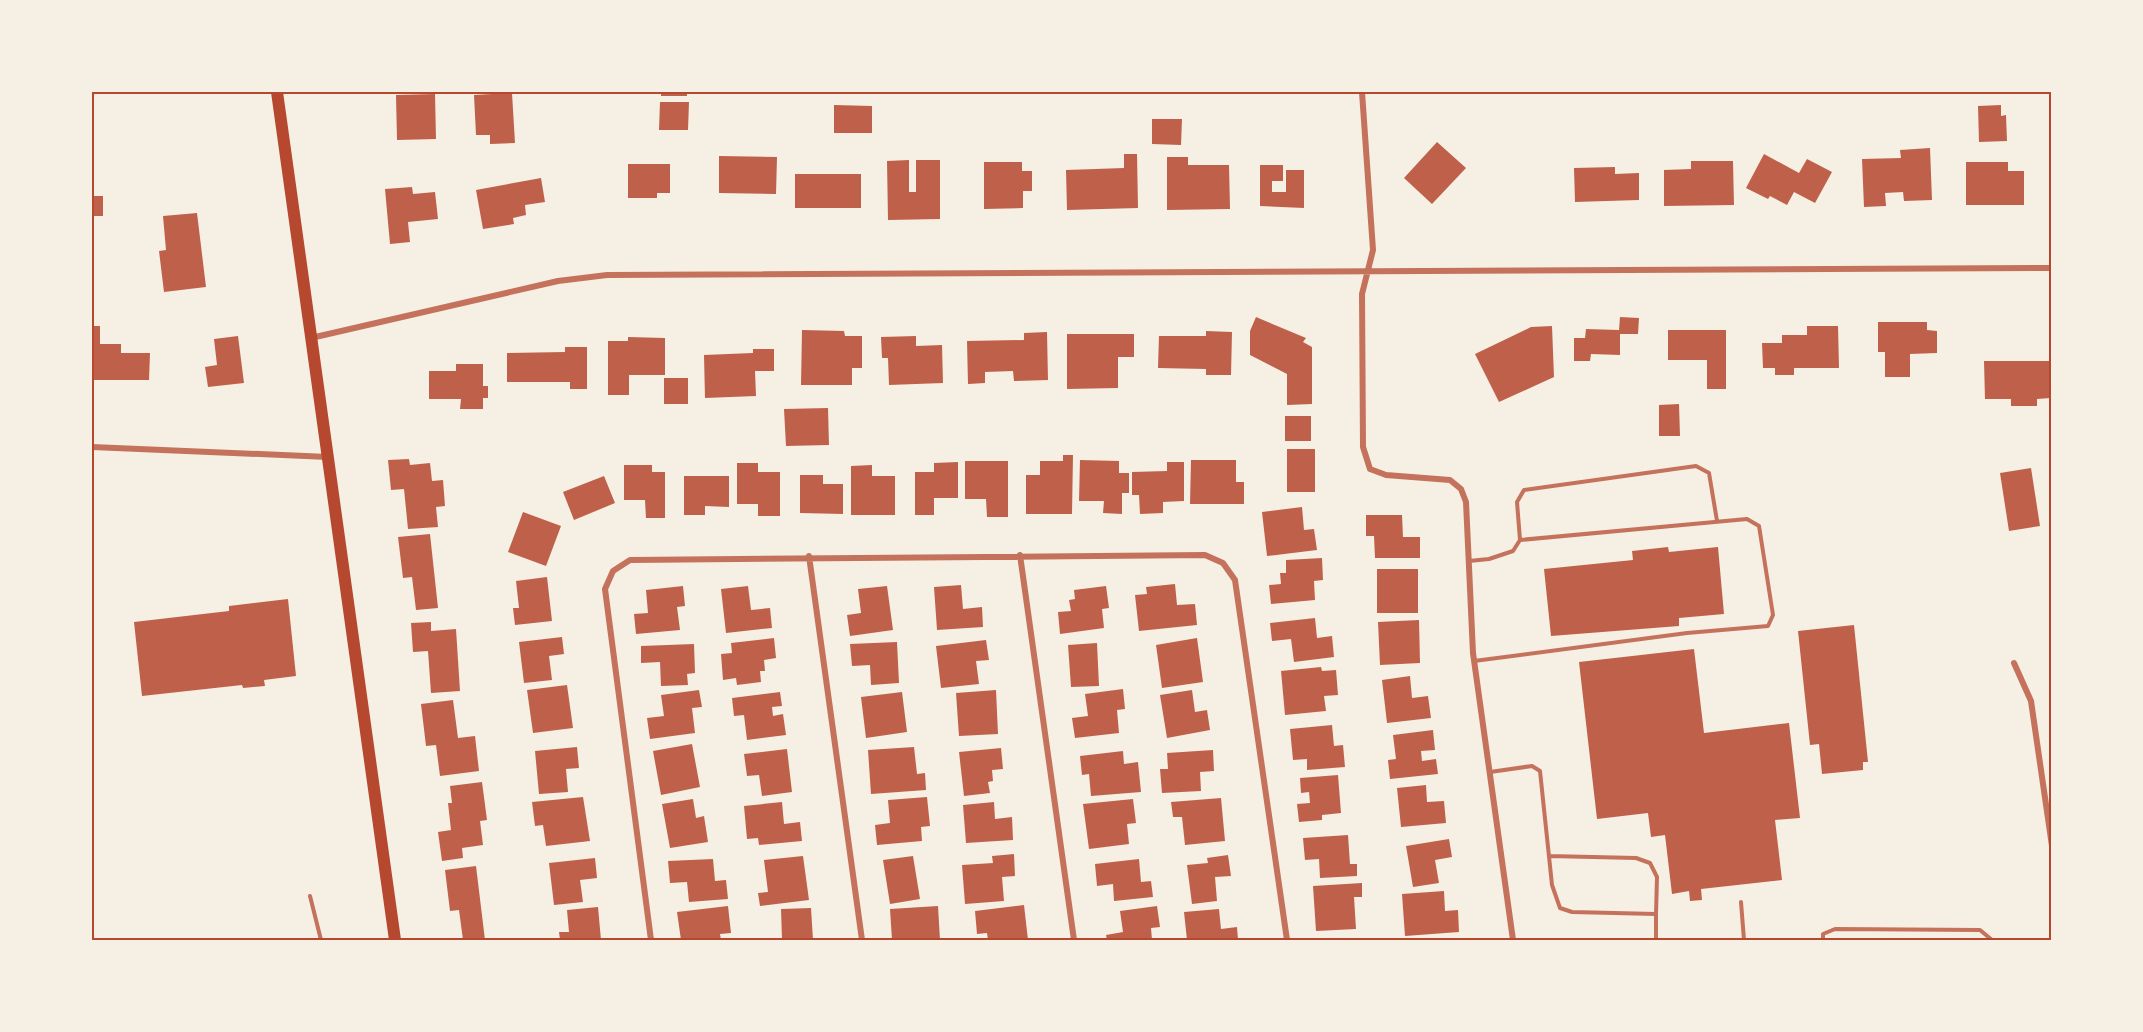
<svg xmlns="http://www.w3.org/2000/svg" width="2143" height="1032" viewBox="0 0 2143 1032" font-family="'Noto Sans',sans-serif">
	<rect width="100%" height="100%" fill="#f6efe4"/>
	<path fill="#bf614a" d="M661,92h26v4h-26z
		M512,93l3,50 -25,1v-9h-14l-2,-40z
		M435,94l1,45 -39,1 -1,-45z
		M660,102h29l-1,28h-29z
		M834,105l38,1v27h-38z
		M2001,105v11l5,-1 1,26 -28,1 -1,-36z
		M1152,119h30l-1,26 -29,-1z
		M1437,142l29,26 -34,36 -28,-26z
		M1930,148l2,52 -28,1 -1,-9 -18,1 1,13 -22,1 -2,-48 39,-1 -1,-8z
		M1124,154h13l1,54 -71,2 -1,-40 58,-2z
		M1764,154l35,19 8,-14 25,13 -17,31 -21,-11 -7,13 -17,-9 -2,3 -22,-11z
		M719,156l58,1 -1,37 -57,-1z
		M1167,157h21v8h41l1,44 -63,1z
		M909,160v32h7v-32h24v59l-52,1 -1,-59z
		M1691,161h42l1,44 -70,1v-36l27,-1z
		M984,162h38v9h10v20h-9v17l-39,1z
		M1966,162h42v9h16v34h-58z
		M628,164h42v29h-13v5h-29z
		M1260,165h23v16h-11v11h14v-22h18v38l-44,-2z
		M1615,167v7l24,-1v27l-64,2 -1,-34z
		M795,174h66v34h-66z
		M541,178l4,24 -20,3 1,10 -13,3 1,6 -31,5 -7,-39z
		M412,187l1,7 22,-2 3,27 -30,3 2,20 -20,2 -5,-55z
		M92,196h11v20h-11z
		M197,213l9,74 -42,5 -5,-41 7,-1 -3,-34z
		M1256,317l50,21 -3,4 9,5v57l-25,1v-31l-37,-19v-24z
		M1620,317l19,1 -1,16h-18v21l-29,-1 -1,7h-16v-23h11l1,-9 33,1z
		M1878,322h49v8l10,1v22l-27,1v23h-25v-25h-7z
		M92,326h8v18h21v9h29l-1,27h-57z
		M1552,326l2,51 -55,25 -24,-48 56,-27z
		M1807,326h31l1,42h-45v7h-19v-7h-12l-1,-25h20v-8h25z
		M802,330l42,1 1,5h17v32h-10v17h-51z
		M1668,330h58v59h-19v-29h-39z
		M1206,331l26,1 -1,43h-25v-6l-48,-1 1,-32h47z
		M1047,332l1,48 -34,1 -1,-10 -28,1v11l-17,1 -1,-43 57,-1v-7z
		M1067,334h67v23h-16v31l-51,1z
		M238,336l6,47 -36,4 -3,-20 12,-2 -3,-26z
		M916,336v10l26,-1 1,38 -54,2 -1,-27h-6l-1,-21z
		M628,337l37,1v37h-36v20h-21v-54h20z
		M565,347h22v42h-17v-7h-63v-29l58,-1z
		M753,349h21v22h-19l1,25 -51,2 -1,-43 49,-2z
		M1984,361h66l1,37 -14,1v7h-26v-7h-26z
		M456,364h27v22h5v12h-5v11h-23l1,-10h-32v-28h27z
		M664,378h24v26h-24z
		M1679,404l1,32h-21v-31z
		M828,408l1,37 -43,1 -2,-37z
		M1285,416h26v25h-26z
		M1287,449h28v43h-28z
		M1063,455h10l-1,59h-46v-39h14v-14h23z
		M409,459l1,6 20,-2 2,18 11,-1 2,26 -9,1 2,20 -30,2 -4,-40 -13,1 -3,-30z
		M1080,460l39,1v12h10v20h-7v21l-19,-1 1,-12h-25z
		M1191,460h45v22h8v22h-54z
		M965,461h43v56h-21l-1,-18h-21z
		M958,462v36h-24v17h-19v-43h19v-9z
		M1167,462h17v39l-21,1v11l-23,1 -1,-19h-7v-23l35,-1z
		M737,463h21v9h22v44h-22v-12h-21z
		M624,465h28v7h13v46h-19l-1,-18h-21z
		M872,465v11h23v39h-44v-49z
		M2031,468l9,58 -31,5 -9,-58z
		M800,475h23v9h20v30l-43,-1z
		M604,476l11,27 -41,17 -11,-28z
		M684,476h45v31l-24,-1v9h-21z
		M1302,507l2,23 10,-1 3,21 -50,6 -5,-44z
		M523,512l38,14 -15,40 -38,-14z
		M1366,515h36l1,22h17v21h-45l-1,-22h-8z
		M430,534l8,74 -22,2 -4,-33 -9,1 -5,-41z
		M1668,547l1,5 49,-5 6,67 -45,4v8l-128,10 -7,-67 89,-9 -1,-9z
		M1322,558l1,22 -9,1 1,19 -44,4 -2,-19 12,-1 -1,-11h6v-13z
		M1377,569h41v44h-41z
		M547,577l5,44 -37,4 -2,-17h6l-3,-27z
		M1175,584l2,21 18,-1 2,21 -58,6 -4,-36 12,-1 -1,-7z
		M961,585l2,24 19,-2 1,20 -46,3 -3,-43z
		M683,586l2,20 -8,1 3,23 -44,4 -2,-20 14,-1 -2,-23z
		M748,586l3,24 19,-2 2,20 -46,5 -5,-44z
		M887,586l6,44 -43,6 -3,-21 14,-2 -3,-24z
		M1106,586l3,22 -7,1 2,19 -44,6 -2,-22 13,-1 -2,-11 6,-1 -1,-9z
		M288,599l8,77 -32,4 1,6 -22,2 -1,-3 -100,11 -8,-74 95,-11v-5z
		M1315,618l2,20 15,-2 2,21 -40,5 -3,-23 -19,2 -2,-18z
		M1419,620l1,43 -40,2 -2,-43z
		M431,622v9l25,-2 4,62 -29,2 -3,-42 -15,1 -2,-29z
		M1854,625l14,137h-5v8l-41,4 -3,-30 -9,1 -12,-114z
		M562,637l2,17 -15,2 3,24 -28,3 -5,-41z
		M774,638l2,20 -12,2 1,11h-5l1,11 -24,3 -1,-7 -13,2 -2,-26 11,-1 -1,-10z
		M1197,638l6,44 -41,6 -6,-43z
		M986,640l3,20 -13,1 3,23 -38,4 -5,-42z
		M897,642l2,41 -28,2 -1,-20 -18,1 -2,-22z
		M1097,643l2,43 -28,1 -3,-42z
		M694,644l1,29 -8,1 1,11 -27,1 -1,-24 -19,1v-17z
		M1694,649l10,84 85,-10 11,95 -25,2 7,60 -81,9 1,11 -12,1 -1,-10 -17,3 -7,-59 -14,2 -3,-24 -51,6 -18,-157z
		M1321,667l1,4 14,-1 2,25 -14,1 2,15 -41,4 -4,-44z
		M1410,676l2,22 16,-2 3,22 -44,5 -5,-43z
		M567,685l6,43 -40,5 -6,-43z
		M1123,689l2,20 -8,1 2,23 -44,5 -3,-20 16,-2 -3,-22z
		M699,690l3,17 -10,1 3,25 -45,6 -3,-21 17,-2 -3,-21z
		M996,690l2,44 -39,2 -3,-43z
		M1192,690l3,22 12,-2 3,20 -43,8 -7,-43z
		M780,692l2,14 -10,1 1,9 10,-2 3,21 -39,5 -3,-25 -10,1 -2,-18z
		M902,692l5,40 -41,6 -5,-41z
		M453,700l5,38 17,-2 4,35 -39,5 -4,-31 -10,1 -5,-42z
		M1332,725l2,21 9,-1 2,22 -38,3v-11l-14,1 -3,-31z
		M1433,730l2,20 -14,1 1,10 14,-2 2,15 -48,5 -2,-19 8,-1 -3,-24z
		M692,744l8,43 -39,8 -8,-44z
		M577,747l2,21 -13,1 2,23 -29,2 -4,-43z
		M914,747l3,27 8,-1 1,17 -55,4 -3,-44z
		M1001,748l2,21 -11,1 1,11 -5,1 2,11 -26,3 -5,-44z
		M787,749l5,43 -30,4 -3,-21 -12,1 -3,-22z
		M1213,750l1,21 -14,1 1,19 -39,2 -2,-24h8l-1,-16z
		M1123,751l1,13 14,-2 3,30 -50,4 -2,-22 -7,1 -2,-19z
		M1338,775l3,38 -19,2v5l-23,2 -2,-18 13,-1 -1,-11 -8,1 -1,-15z
		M482,782l5,38 -7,1 3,24 -21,3 1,10 -21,3 -4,-29 13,-2 -3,-27h4l-2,-17z
		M1426,785l1,17 17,-1 2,22 -45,4 -4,-39z
		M583,797l7,44 -44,5 -3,-21 -8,1 -3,-24z
		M927,797l3,29 -9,1 1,14 -45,4 -2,-20 15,-2 -2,-23z
		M1221,798l4,43 -40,4 -3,-28h-9l-2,-15z
		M693,799l3,19 8,-2 4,26 -38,6 -8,-44z
		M1133,799l3,24 -9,1 2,20 -40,5 -6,-45z
		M782,802l2,22 16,-2 2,19 -43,4 -1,-7 -11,1 -3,-33z
		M994,802l1,17 17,-2 1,23 -47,3 -3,-38z
		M1348,835l2,29h7v12l-37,2 -1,-19 -14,1 -2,-22z
		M1449,839l3,18 -17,3 4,23 -26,4 -7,-41z
		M1014,854l1,22 -13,1 2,24 -39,3 -3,-39 31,-2 -1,-7z
		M1228,855l3,21 -16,1 2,24 -25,3 -5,-39 21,-2 -1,-5z
		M803,856l6,44 -49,6 -2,-13 10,-1 -4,-32z
		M913,856l7,43 -30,5 -7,-44z
		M595,858l2,20 -17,2 3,22 -29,3 -5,-42z
		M713,859l2,22 11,-1 2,19 -39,3 -2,-20 -17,1 -2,-22z
		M1139,859l2,23 10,-1 2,16 -39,4 -1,-17 -16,2 -2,-22z
		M476,866l9,74h-22l-4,-30 -9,1 -5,-41z
		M1362,883v14h-8l2,32 -40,2 -3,-45z
		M1444,891l1,20 13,-1 1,22 -54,4 -3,-42z
		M1024,905l4,35h-40l-1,-7 -10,1 -2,-23z
		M728,906l3,27 -11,1 1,6h-40l-4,-28z
		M938,906l2,34h-48l-2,-31z
		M1157,906l3,21 -9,1 1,12h-45l-1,-5 17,-3 -3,-21z
		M598,907l3,33h-41l-1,-8h10l-2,-22z
		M811,908l2,32h-31l-1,-31z
		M1219,909l2,20 16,-2 1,13h-51l-3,-28z"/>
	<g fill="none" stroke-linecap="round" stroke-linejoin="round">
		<path stroke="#c5725c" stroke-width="4" d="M1520,540l-3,-38 7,-12 172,-24 13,7 8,48
			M1469,561l20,-2 24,-8 7,-11 227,-21 12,7 14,89 -5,11 -81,7 -213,28
			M1490,772l42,-6 8,5 12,114 8,23 12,4 84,2v26
			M1549,856l87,2 14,5 7,14 -1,37
			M310,896l11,44
			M1741,902l3,38
			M1823,940v-6l12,-5 145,1 12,10"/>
		<path stroke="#c5725c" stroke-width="6" d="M1362,92l11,158 -11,44 1,153 7,22 16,6 64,5 11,9 5,13 7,151 40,287
			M311,338l247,-57 49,-6 1445,-7
			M92,447l236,10
			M1020,555l54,385
			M809,556l53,384
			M2014,663l17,38 21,145
			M651,940l-46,-351 8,-18 17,-11 575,-5 18,8 12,17 52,360"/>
		<path stroke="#b5482f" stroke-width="12" d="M277,92l118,848"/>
	</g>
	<rect width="2143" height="1032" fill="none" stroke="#f6efe4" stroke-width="186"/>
	<rect x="93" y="93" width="1957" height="846" fill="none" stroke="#b5482f" stroke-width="2"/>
</svg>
